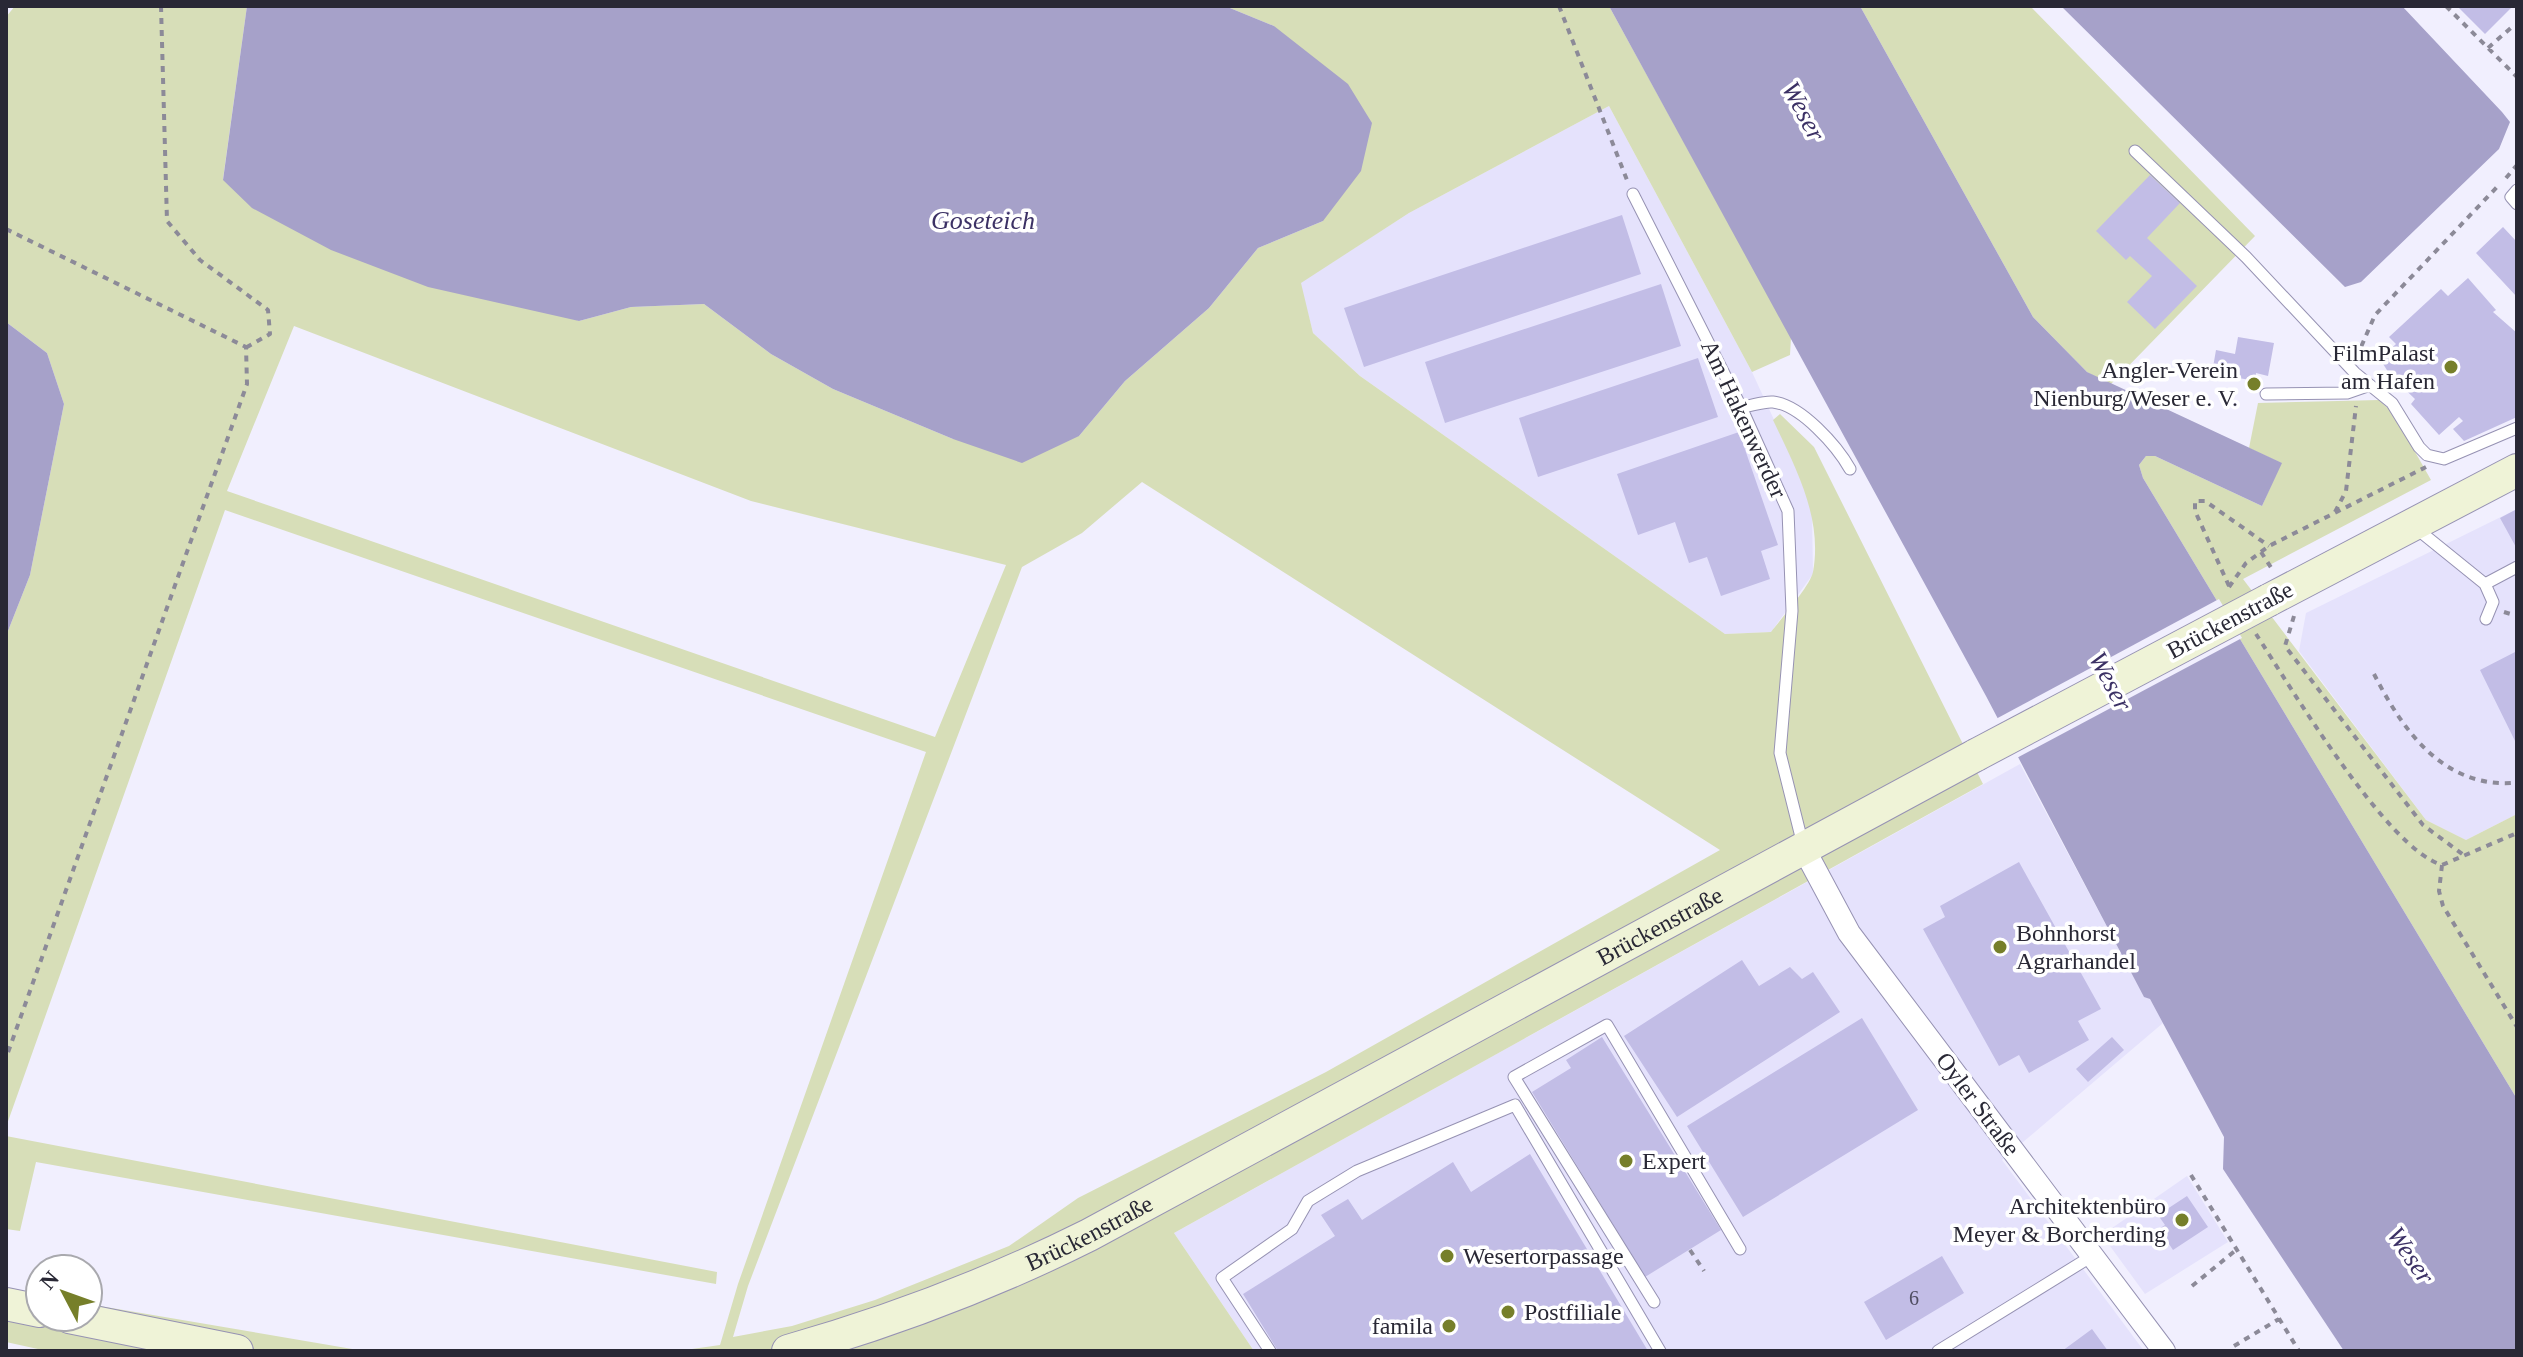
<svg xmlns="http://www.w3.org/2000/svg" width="2523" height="1357" viewBox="0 0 2523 1357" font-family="'Times New Roman',serif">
	<rect width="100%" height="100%" fill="#f1effe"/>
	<path fill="#e5e2fc" d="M1609,106l143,266 54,117 6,25 1,60 -42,58 -46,2 -365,-258 -47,-43 -13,-50 109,-70z
		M2517,509v305l-51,26 -40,-20 -127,-169 7,-38z
		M2020,764l124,232 6,3 13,24 -161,137 142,191h-890l-80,-118z
		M2187,1176l41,66 -83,52 -43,-59z"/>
	<path fill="#d7deb8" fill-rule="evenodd" d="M15,6h232l-24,173 356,142 52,-14 73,-3 67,50 62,35 120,50 126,-3 46,-55 84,-73 49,-60 65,-27 -49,-195 -49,-20h384l182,331 -1,18 -38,17 -143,-266 -200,107 -108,70 12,50 47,43 365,258 46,-2c10,-13 39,-46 42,-60 10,-55 -18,-105 -40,-152l7,-6 34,33 169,337 -809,449 80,118h-576l42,-6 18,-61 188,-532 -701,-242 -219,617v-491l24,-61 34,-171 -17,-51 -41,-31v-305zM294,326l457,175 255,64 -71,172 -708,-246zM1142,482l578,368 -394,222 -248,126 -69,48 -134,54 -83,26 -59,11 15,-51 274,-719 60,-34z
		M1860,6h170l225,230 -145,149 -23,-13 -54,-55z
		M2379,400l14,13 38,67 -188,99 183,241 40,20 51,-26v285l-374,-621 -4,-13 7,-9h9l107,50 19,-43 -32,-15 9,-45z
		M6,1136l711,136 -1,12 -680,-122 -16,69 -14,-2z
		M6,1289l34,28h48v-13l276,47h-317l-41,-9z"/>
	<path fill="#a6a1c9" d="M247,6h978l49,20 74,58 24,39 -11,48 -38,50 -65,27 -49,60 -84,73 -46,55 -57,27 -69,-24 -120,-50 -62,-35 -67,-50 -73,3 -52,14 -151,-34 -97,-37 -79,-42 -29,-28z
		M1609,6h251l173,311 54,55 195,91 -20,43 -107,-50h-9l-7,9 4,13 374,621v252h-173l-121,-182 1,-32 -74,-138 -6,-2 -158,-301z
		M2061,6h341l100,106 8,10 -11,27 -138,133 -16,5z
		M6,322l41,31 17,51 -34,171 -24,61z"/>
	<path fill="#f1effe" d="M2219,599l23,39 -229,122 -19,-40z"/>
	<path fill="#c2bde6" d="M2457,6h56l-28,28z
		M2150,175l30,28 -33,35 50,48 -42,43 -28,-27 25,-26 -22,-20 -4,4 -30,-29z
		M1622,215l19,59 -277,93 -20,-59z
		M2503,227l14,15v55l-41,-44z
		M2468,278l28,32 -3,2 24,21v84l-53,24 -11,-12 10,-8 -4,-4 -20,18 -28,-31 4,-5 -25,-24 -10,-16 16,-15 -7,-7 52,-48 7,7z
		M1661,284l20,62 -236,77 -20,-61z
		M2238,337l36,6 -6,33 -12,-3 -1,8 -43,-8 4,-23 19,4z
		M1698,358l20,59 -180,60 -19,-59z
		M1739,432l39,113 -17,6 9,28 -49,17 -14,-39 -18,6 -14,-41 -37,13 -21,-61z
		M2517,509v40l-17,-31z
		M2517,651v94l-37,-75z
		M2019,862l82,147 -23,12 11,19 -60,33 -10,-18 -20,11 -76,-137 22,-12 -5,-11z
		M1742,960l17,26 31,-19 12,12 11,-7 27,40 -163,105 -53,-81z
		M1862,1018l56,92 -175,107 -56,-91z
		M1602,1037l119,193 -76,47 -113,-185 39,-24 -5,-8z
		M2112,1037l12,13 -36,32 -12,-13z
		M1530,1154l118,197h-370l-35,-57 92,-58 -14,-21 27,-16 14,21 91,-58 18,30z
		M2187,1196l21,31 -35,23 -14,-21 6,-4 -7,-10z
		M1942,1256l22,37 -78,47 -22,-38z
		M2092,1329l16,22h-46z"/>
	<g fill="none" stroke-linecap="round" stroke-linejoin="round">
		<defs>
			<path id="lane" d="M2135,151l111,106 109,116 37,30 27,44 8,8 17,4 73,-31
				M2517,190l-6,7 6,7
				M1633,194l108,213 47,104 4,100 -12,142 23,92
				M2266,394l81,-1 23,-8
				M1741,407c10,-1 23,-6 32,-5 28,3 64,44 77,67
				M2417,529l68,55 8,18 -7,17
				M2485,584l32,-17
				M1654,1302l-140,-225 93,-52 133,224
				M1270,1351l-48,-73 70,-49 16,-28 49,-30 158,-66 145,246
				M1938,1351l154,-95"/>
			<path id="street" d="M1804,849l45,84 315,418"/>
			<g id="secondary">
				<path d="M2269,600l248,-130"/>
				<path d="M6,1304l34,7"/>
				<path d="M69,1317l168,34"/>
				<path id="s1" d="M788,1351c105,-30 203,-67 301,-116l887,-480"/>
			</g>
		</defs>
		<use href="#lane" stroke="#9692b3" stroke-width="13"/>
		<use href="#street" stroke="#9692b3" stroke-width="24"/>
		<use href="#secondary" stroke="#9692b3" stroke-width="34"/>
		<path stroke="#8c8a98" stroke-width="4" stroke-dasharray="6 6" stroke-linecap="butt" d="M161,6l6,215 33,39 68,50 2,24 -23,13
			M1559,6l68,174
			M2446,6l71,71
			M2488,48l25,-22
			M2506,178l11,-13
			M6,229l240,118 1,37 -241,674
			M2363,358l-2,-11 14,-32 122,-128
			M2335,512l11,-21 10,-85
			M2261,552l11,17
			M2229,586l-34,-75v-10h10l64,45
			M2229,587l17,-24 23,-17 157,-79
			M2504,612l13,4
			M2294,616l-9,30 138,179 42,31
			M2256,634c34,52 131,215 186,231l75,-32
			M2374,674c28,55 68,113 138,109
			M2442,865l-3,26 4,15 74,121
			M2191,1175l108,176
			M1690,1250l14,21
			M2192,1286l44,-36
			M2234,1346l45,-27"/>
		<use href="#lane" stroke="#fff" stroke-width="11"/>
		<use href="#street" stroke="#fff" stroke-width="22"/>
		<use href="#secondary" stroke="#eff3d7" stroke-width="32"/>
		<defs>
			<path id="secondary-bridge" d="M1976,755l293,-155"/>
		</defs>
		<use href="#secondary-bridge" stroke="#9692b3" stroke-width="34" stroke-linecap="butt"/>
		<use href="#secondary-bridge" stroke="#eff3d7" stroke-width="32"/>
	</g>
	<g fill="#767f2a" stroke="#fff" stroke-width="3">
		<circle cx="2451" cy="367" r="8"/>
		<circle cx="2254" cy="384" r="8"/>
		<circle cx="2000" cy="947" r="8"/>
		<circle cx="1626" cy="1161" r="8"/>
		<circle cx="2182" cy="1220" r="8"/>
		<circle cx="1447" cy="1256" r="8"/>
		<circle cx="1508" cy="1312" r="8"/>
		<circle cx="1449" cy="1326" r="8"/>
	</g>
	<g text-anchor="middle" stroke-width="7" stroke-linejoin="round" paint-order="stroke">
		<g font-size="20" fill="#4f4d61">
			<text x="1914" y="1305">6</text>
		</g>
		<g font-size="24" fill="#292835" stroke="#fff" text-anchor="end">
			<text x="2435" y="361">FilmPalast<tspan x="2435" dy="28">am Hafen</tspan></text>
			<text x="2238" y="378">Angler-Verein<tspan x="2238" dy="28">Nienburg/Weser e. V.</tspan></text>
			<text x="2016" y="941" text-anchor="start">Bohnhorst<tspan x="2016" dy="28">Agrarhandel</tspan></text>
			<text x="1642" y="1169" text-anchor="start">Expert</text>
			<text x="2166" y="1214">Architektenbüro<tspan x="2166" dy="28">Meyer &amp; Borcherding</tspan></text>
			<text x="1463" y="1264" text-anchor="start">Wesertorpassage</text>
			<text x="1524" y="1320" text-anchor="start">Postfiliale</text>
			<text x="1433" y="1334">famila</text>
		</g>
		<g font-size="24" fill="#292835" stroke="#fff">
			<text transform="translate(1744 419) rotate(65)" y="8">Am Hakenwerder</text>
			<text transform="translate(2230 620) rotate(-28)" y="8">Brückenstraße</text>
			<text dy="8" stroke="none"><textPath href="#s1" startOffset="972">Brückenstraße</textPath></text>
			<text transform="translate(1978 1104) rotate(53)" y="8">Oyler Straße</text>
			<text dy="8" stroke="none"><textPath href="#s1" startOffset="324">Brückenstraße</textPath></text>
		</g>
		<g font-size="26" font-style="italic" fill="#3c3165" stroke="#fff">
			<text transform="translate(1804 111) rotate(62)" y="9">Weser</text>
			<text x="983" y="229">Goseteich</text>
			<text transform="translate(2111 681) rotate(62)" y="9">Weser</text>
			<text transform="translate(2411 1255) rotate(56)" y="9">Weser</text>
		</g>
	</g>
	<rect width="2523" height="1357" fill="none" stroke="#292835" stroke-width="16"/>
	<g transform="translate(64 1293) rotate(311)"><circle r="38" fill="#ffffff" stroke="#a9a9ae" stroke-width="2"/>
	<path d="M0-6L14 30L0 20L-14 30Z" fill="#767f2a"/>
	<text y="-12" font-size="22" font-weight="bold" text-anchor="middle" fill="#292835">N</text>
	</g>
</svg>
